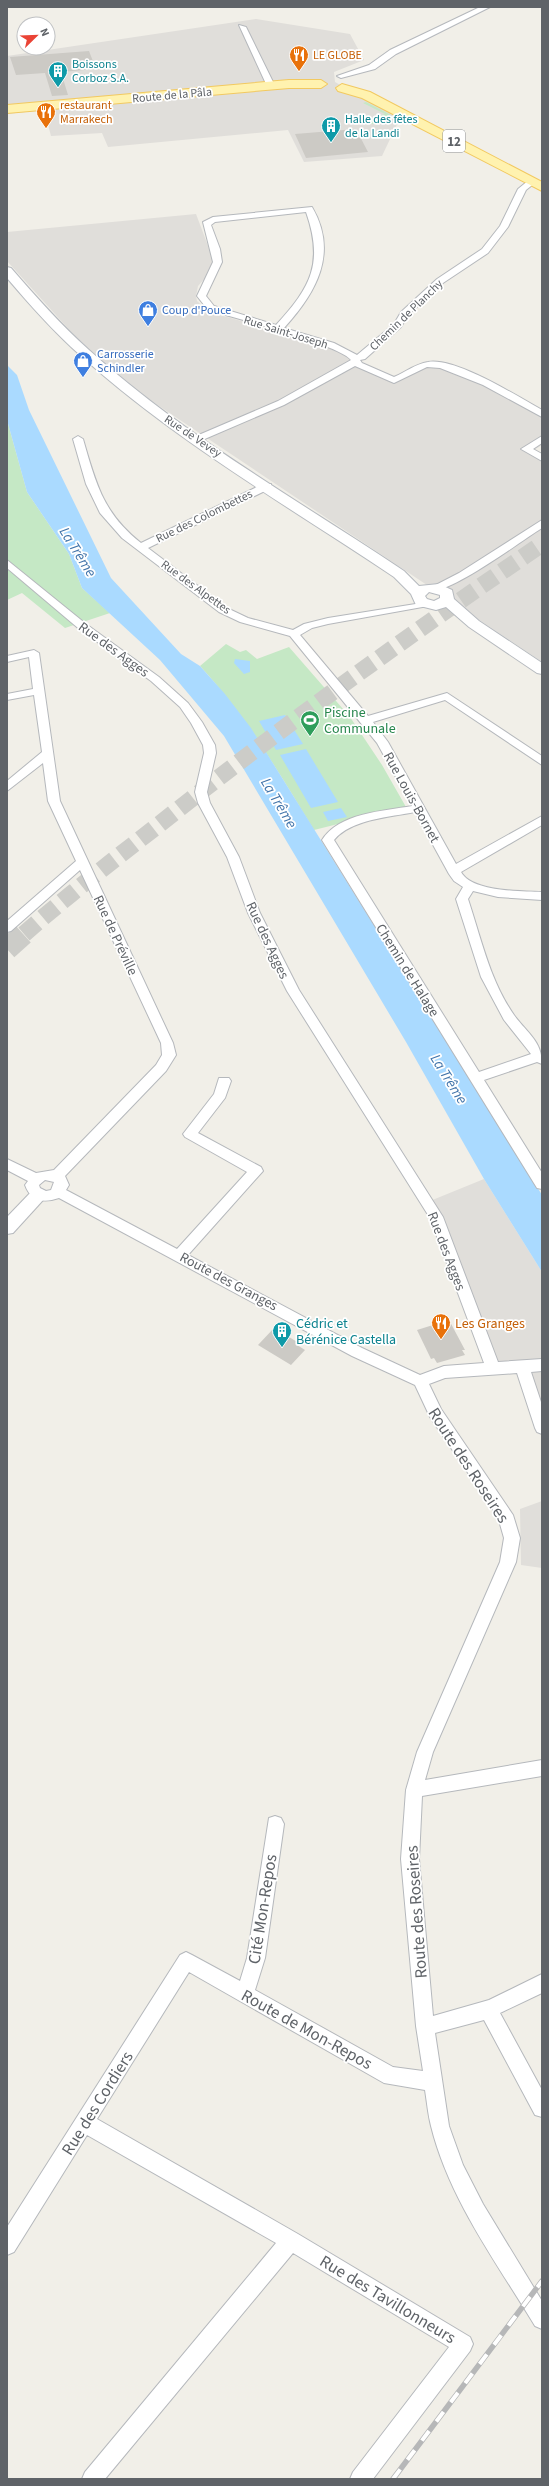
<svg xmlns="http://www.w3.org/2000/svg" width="549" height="2486" viewBox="0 0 549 2486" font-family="'Source Sans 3',sans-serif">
	<rect width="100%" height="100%" fill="#f1efe8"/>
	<path fill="#e0deda" d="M256,19l94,15 14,26 -30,12 1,10 65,36 -18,38 -78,6 -16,-32 -180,17 -6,-14 -51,3 -7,-26 -37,4v-58z
		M196,214l17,45 -6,17 -9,10 -2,10 1,5 12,11 105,29 78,36h5l19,-10 22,-4 104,49v33l-8,5 8,4v208l-395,-264 -34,-26 -30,-27 -76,-84v-29z
		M484,1179l58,93v155l-20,-61 -29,2 -63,-167z
		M542,1501v67l-21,-3 -1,-56z"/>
	<path fill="#c5e8c5" d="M366,102l25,13 -14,9h-12l-2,-3 22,-7 -22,-11z
		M7,420l20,72 42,62 13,34 28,25 -45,15 -43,-35 -15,7z
		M226,644l14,8 6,-2 11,9 32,-12 61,70 32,48 24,42 -92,23c-35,-57 -68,-114 -114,-164z"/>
	<path fill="#aadaff" d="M7,365l10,10 12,35 82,168 70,76 19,12 25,28 26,34 291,467v77l-58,-93 -78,-137 -182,-306 -64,-76 -78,-72 -13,-34 -42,-62 -20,-72z
		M235,659l15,2v11l-6,2 -10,-11z
		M285,715l18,29 -27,6 -17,-29z
		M306,749l32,53 -27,6 -31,-53z
		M341,808l6,9 -19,4 -5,-9z"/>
	<path fill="#cccac5" d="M89,51l7,18 -35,3 7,23 -16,1 -7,-23 -29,2 -6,-18z
		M356,129l12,23 -62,6 -11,-24z
		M449,1320l16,30h-3l3,5 -28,8 -3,-5 -3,1 -14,-29z
		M274,1328l25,15 -2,2 8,5 -14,15 -33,-20z"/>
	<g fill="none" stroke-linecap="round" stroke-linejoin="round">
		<path stroke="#ccccc8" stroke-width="17" stroke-dasharray="17 8" stroke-linecap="butt" d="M24,934c44,-39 91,-75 137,-111 123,-98 251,-190 381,-279"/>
		<path stroke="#ccccc8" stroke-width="22" stroke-dasharray="22 11" stroke-linecap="butt" d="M7,949l18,-16"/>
		<defs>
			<path id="minor" d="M480,7h10l-94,47 -21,15 -34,9 -4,-2 32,-11 21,-15z
				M239,25l7,2 29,59 -1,2 -7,-2z
				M529,180l7,2 -10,8 -18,37 -20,26 -45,30 -35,32 -7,12 -36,32 -5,1 2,3 32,14c12,-5 21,-13 34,-15 27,-5 89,34 114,48v7l-59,-32 -43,-17 -13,-1 -33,16 -39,-17 -71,39 -84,36h-6v-4l84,-36 73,-41c-11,-15 -119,-43 -143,-50l-11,-14 16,-34 -10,-40 10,-5 99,-10c27,46 4,86 -28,121l50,15 23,12 37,-31 7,-12 36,-33 45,-30 18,-23 18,-37zM306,212c18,51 5,75 -30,113l-62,-19 -8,-10 16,-34 -2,-13 -9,-24 4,-3z
				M78,436l5,3c13,45 20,74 58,104l122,-59h8v4l-123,60 79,60 21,10 45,12 11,-6 24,-6 100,-16v4l-100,18 -16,4 -12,7 68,81 79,-23 95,63v9l-97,-65 -72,22 15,20 68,122 86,-48v9l-81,47c11,20 60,19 81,20v8l-44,-3 -25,-6 -5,8c13,39 22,82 46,116 13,18 28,26 28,49l-5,-2 -53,18 58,93v16l-5,-1 -215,-348c17,-27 61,-29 90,-34l-35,-63 -87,-107 -50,-14 -21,-10 -97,-74 -22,-25 -14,-29 -13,-45zM415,812l34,62 5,7 9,6 -7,12 25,78 23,43 27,34 -52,18 -145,-232c17,-21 57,-23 81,-28z
				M542,436v7l-9,6 9,5v7l-21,-12z
				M542,520v8c-18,11 -93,67 -111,62l-1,-2 29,-15z
				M7,560l79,64 73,53 29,26 14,19 13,23 1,8 -9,39 3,11 29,54 21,56 39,77 144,227 55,145 44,-3v12l-11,1 11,33v29l-5,-2 -2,-4 -18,-55 -72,5 -16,6 12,25 72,106 7,23 -4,24 -83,190 -8,28 117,-20v16l-120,20 -3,63 14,157 56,-16 53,-26v19l-42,20 42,77v27l-7,-2 -51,-95 -49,13 14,93 14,39 20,39 59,97v28l-7,-3c-38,-63 -86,-127 -104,-200 -3,-11 -4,-24 -6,-36l-41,-7 -195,-111 -92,147 201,115 172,103 3,7 -3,7 -97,128h-23l3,-7 96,-125 -156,-94 -188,226h-23l3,-7 191,-229 -189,-108 -73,117 -7,3v-28l173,-272 6,-3 6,3 48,26 7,-23 22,-140 6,-2 6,2 3,6 -19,134 -10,32 138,77 30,4 -7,-45 -15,-167 5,-69 11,-38 83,-190 4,-24 -6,-21 -68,-100 -15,-32 -63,-29 -293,-158c-15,5 -28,4 -34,-13l3,-4 -21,-11v-11l29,14 18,-3 102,-105 6,-10 -1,-12 -81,-173 -69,61 -4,1v-11l69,-60 -28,-60 -5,-38 -36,28v-10l35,-29 -8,-57 -27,5v-6l26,-5 -4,-32 -22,5v-6l27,-6 5,3 21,148 113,242 3,12 -10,16 -101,105 4,9 -3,5 111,59 70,-77 -62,-35 -2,-3 31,-40 5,-16h10l2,3 -6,17 -27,35 63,34 2,4 -75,84 174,93 58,27 24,-9 40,-3 -54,-145 -143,-227 -39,-78 -21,-56 -29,-54 -3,-11 9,-39 -1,-8 -12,-22 -11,-16 -29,-26 -73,-53 -71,-60zM45,1180l9,2 -3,8 -5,1 -6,-3 -1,-3z"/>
			<path id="tertiary" d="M38,1189l6,2 2,4 -2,4 -31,34 -6,1v-17l25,-26z"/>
			<path id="secondary" d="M7,267l4,1c25,29 50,57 78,82 95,86 209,150 315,221l15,15 20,-2 13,6 2,9 25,22 63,42v11l-5,-1 -68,-46 -23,-20 -10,3 -20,-5 -5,-11 -17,-17c-106,-71 -219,-136 -314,-222 -26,-23 -50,-50 -73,-77zM429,592l11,3v3l-6,3 -7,-2 -2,-3z"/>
			<path id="primary" d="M289,80h32l6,4 -6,4h-32l-282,25v-8z
				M342,84l28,8 172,90v9l-180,-93 -24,-7 -2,-3z"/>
		</defs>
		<use href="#minor" stroke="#b5b8bc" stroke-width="2"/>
		<use href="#tertiary" stroke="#b5b8bc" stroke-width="2"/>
		<use href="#secondary" stroke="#b6babf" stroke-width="2"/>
		<use href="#primary" stroke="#f2c960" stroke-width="2"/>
		<use href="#minor" fill="#fff" fill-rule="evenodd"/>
		<use href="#tertiary" fill="#fff" fill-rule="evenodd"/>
		<use href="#secondary" fill="#fff" fill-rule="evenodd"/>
		<use href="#primary" fill="#fff2af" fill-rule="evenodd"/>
		<defs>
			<path id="rail" d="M393,2479l149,-198"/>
		</defs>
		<use href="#rail" stroke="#b6b7b8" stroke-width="5.5"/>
		<use href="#rail" stroke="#fff" stroke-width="4" stroke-dasharray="12" stroke-linecap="butt"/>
	</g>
	<defs>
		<symbol id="restaurant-pin" viewBox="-11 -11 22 30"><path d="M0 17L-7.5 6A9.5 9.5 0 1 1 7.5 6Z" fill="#e8710a" stroke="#fff"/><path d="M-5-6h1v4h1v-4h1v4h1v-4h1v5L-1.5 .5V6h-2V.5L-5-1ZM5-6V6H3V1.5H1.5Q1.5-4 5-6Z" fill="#fff"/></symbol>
		<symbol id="building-pin" viewBox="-11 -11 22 30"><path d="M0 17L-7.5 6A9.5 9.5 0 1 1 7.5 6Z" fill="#0f9aa8" stroke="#fff"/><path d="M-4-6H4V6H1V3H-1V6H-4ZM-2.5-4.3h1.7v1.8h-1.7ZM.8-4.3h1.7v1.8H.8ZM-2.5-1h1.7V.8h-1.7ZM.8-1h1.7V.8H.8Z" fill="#fff"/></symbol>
		<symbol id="shop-pin" viewBox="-11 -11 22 30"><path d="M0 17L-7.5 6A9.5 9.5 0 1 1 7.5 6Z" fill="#3f7fe0" stroke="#fff"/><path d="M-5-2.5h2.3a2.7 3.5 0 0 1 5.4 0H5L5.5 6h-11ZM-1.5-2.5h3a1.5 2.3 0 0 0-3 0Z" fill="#fff"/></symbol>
		<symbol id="stadium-pin" viewBox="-11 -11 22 30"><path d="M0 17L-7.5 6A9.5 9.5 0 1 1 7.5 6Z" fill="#2e9e5b" stroke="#fff"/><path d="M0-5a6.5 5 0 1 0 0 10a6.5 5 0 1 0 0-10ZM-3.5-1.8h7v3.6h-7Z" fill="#fff"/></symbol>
	</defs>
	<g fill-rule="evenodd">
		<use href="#restaurant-pin" x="288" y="44" width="22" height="30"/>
		<use href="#building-pin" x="47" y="60" width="22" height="30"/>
		<use href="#restaurant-pin" x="35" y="101" width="22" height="30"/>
		<use href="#building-pin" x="320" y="115" width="22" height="30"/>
		<use href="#shop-pin" x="137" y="299" width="22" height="30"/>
		<use href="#shop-pin" x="72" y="350" width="22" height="30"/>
		<use href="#stadium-pin" x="299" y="709" width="22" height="30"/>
		<use href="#restaurant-pin" x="430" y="1312" width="22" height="30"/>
		<use href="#building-pin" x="271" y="1320" width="22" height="30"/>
	</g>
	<g text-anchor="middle" stroke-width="3.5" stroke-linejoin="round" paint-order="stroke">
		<g font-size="12" fill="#c56008" stroke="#fff" text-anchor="start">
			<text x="313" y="59">LE GLOBE</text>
			<text x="60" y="109">restaurant<tspan x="60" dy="14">Marrakech</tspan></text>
		</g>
		<g font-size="12" fill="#0d838f" stroke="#fff" text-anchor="start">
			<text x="72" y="68">Boissons<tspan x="72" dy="14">Corboz S.A.</tspan></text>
			<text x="345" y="123">Halle des fêtes<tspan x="345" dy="14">de la Landi</tspan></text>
		</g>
		<g font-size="12" fill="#5f6368" stroke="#fff">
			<text transform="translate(172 95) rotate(-5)" y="4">Route de la Pâla</text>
			<text transform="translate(406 315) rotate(-44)" y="4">Chemin de Planchy</text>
			<text transform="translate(286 332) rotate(17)" y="4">Rue Saint-Joseph</text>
			<text transform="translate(193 436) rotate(34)" y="4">Rue de Vevey</text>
			<text transform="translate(204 516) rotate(-26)" y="4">Rue des Colombettes</text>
			<text transform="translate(196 587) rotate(36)" y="4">Rue des Alpettes</text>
		</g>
		<g font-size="12" fill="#366cbe" stroke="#fff" text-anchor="start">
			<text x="162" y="314">Coup d'Pouce</text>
			<text x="97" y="358">Carrosserie<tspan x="97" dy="14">Schindler</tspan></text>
		</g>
		<rect fill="#fff" stroke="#8f9295" stroke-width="1" x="443" y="130" width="22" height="22" rx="3"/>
		<g font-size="13" font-weight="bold" fill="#5f6368">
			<text x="454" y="146">12</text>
		</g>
		<g font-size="14" fill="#5f6368" stroke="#fff">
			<text transform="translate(114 649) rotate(36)" y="5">Rue des Agges</text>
			<text transform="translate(412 797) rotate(61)" y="5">Rue Louis-Bornet</text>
			<text transform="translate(116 935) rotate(65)" y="5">Rue de Préville</text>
			<text transform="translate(268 940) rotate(65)" y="5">Rue des Agges</text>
			<text transform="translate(408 970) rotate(58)" y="5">Chemin de Halage</text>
			<text transform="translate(447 1251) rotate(69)" y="5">Rue des Agges</text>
			<text transform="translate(229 1281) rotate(28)" y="5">Route des Granges</text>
		</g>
		<g font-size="14" fill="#27864d" stroke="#fff" text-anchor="start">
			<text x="324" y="717">Piscine<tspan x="324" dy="16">Communale</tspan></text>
		</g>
		<g font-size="14" fill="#0d838f" stroke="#fff" text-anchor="start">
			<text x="296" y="1328">Cédric et<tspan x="296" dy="16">Bérénice Castella</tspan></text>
		</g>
		<g font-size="14" fill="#c56008" stroke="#fff" text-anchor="start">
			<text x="455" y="1328">Les Granges</text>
		</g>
		<g font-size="15" font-style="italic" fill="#4174aa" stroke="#fff">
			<text transform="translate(78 552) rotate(58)" y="5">La Trême</text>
			<text transform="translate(279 803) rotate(59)" y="5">La Trême</text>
			<text transform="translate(449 1079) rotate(58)" y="5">La Trême</text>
		</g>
		<g font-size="17" fill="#5f6368" stroke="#fff">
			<text transform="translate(469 1465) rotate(57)" y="6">Route des Roseires</text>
			<text transform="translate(262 1909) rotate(-81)" y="6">Cité Mon-Repos</text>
			<text transform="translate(416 1912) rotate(-94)" y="6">Route des Roseires</text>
			<text transform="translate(307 2029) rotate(29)" y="6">Route de Mon-Repos</text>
			<text transform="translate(97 2103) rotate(-58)" y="6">Rue des Cordiers</text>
			<text transform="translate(388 2299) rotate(31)" y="6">Rue des Tavillonneurs</text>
		</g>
	</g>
	<rect width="549" height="2486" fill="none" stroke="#5f6368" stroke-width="16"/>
	<g transform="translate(36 36) rotate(67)"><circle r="19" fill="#ffffff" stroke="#bfc1c3"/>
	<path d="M0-3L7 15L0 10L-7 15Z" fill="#ea4335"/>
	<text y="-6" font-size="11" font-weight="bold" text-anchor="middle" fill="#5f6368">N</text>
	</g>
</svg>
